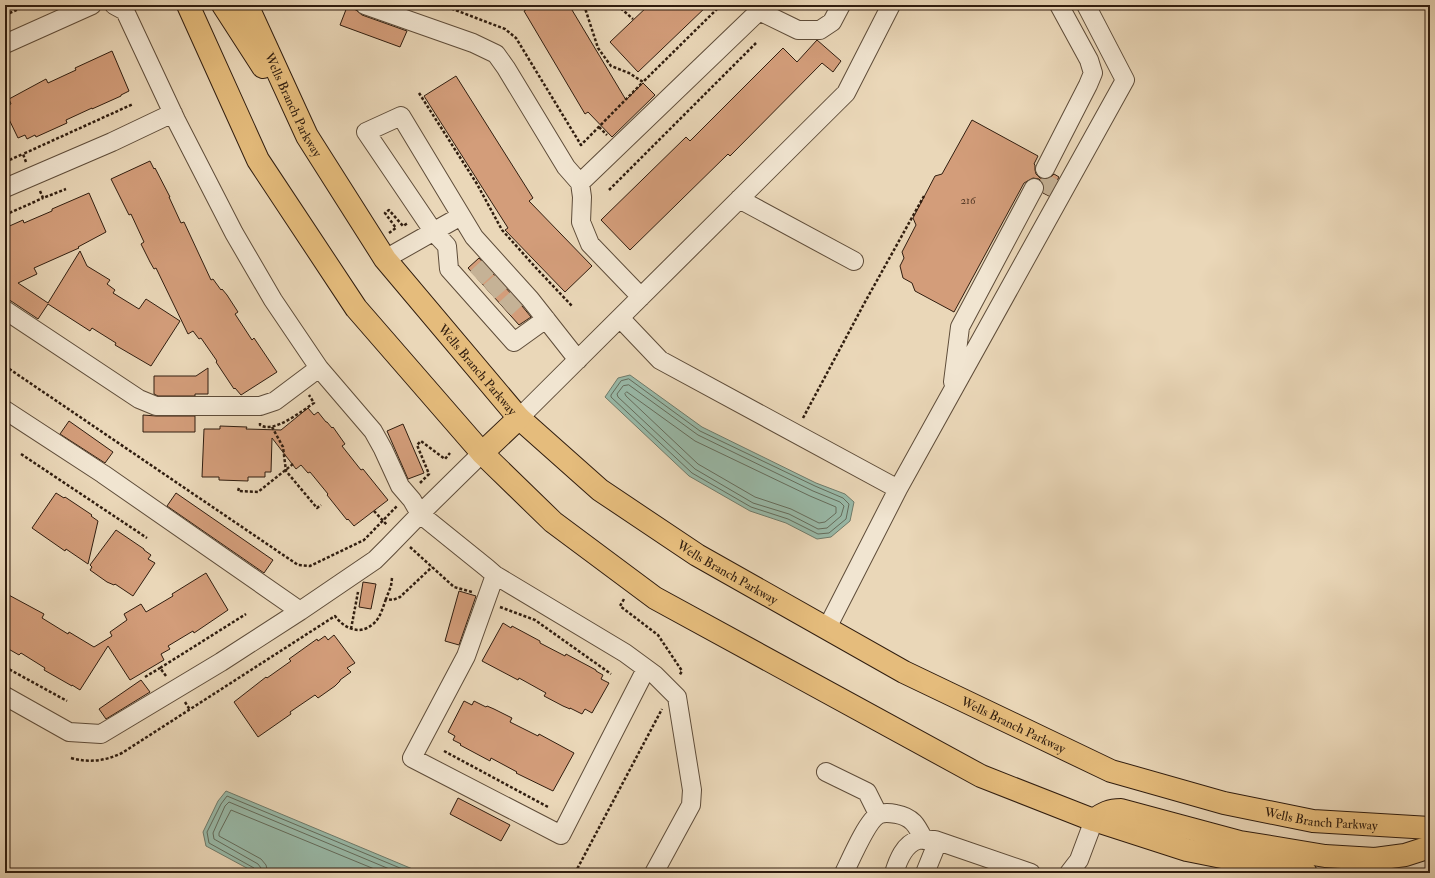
<svg xmlns="http://www.w3.org/2000/svg" width="1435" height="878" viewBox="0 0 1435 878" font-family="'IM FELL Double Pica',serif">
	<rect width="100%" height="100%" fill="#ead7b8"/>
	<filter id="stains"><feTurbulence type="fractalNoise" baseFrequency=".005" numOctaves="4"/><feColorMatrix values="0 0 0 0 .2 0 0 0 0 .09 0 0 0 0 .02 0 0 0 .5 -.17"/></filter>
	<radialGradient id="worn" r=".72"><stop offset=".6" stop-color="#630" stop-opacity="0"/><stop offset="1" stop-color="#630" stop-opacity=".3"/></radialGradient>
	<path fill="#99baa9" stroke="#6f7b6b" d="M630,375l72,52 114,56 29,11 9,8 -4,19 -19,16 -14,2 -31,-16 -36,-12 -61,-35 -84,-79 13,-19z
		M226,791l189,79 11,3h-170l-50,-27 -3,-14 15,-31z"/>
	<g fill="none" stroke-linecap="round" stroke-linejoin="round">
		<path stroke="#646c5c" stroke-width="1" d="M629,379l71,52 115,55 28,12 6,6 -3,15 -17,14 -11,1 -30,-15 -37,-12 -59,-34 -81,-76v-2l10,-14z
			M629,385l69,50 115,56 27,11 4,4 -3,10 -14,12 -9,1 -29,-15 -36,-11 -58,-34 -77,-72 -1,-3 6,-8z
			M627,392l68,49 115,55 26,11v6l-11,9 -6,1 -28,-14 -36,-12 -57,-33 -72,-68 -1,-2z
			M257,873l-3,-5 -45,-25 -2,-11 14,-28 6,-8 185,77
			M262,873l-1,-5 -3,-4 -44,-25 -1,-6 12,-27 4,-4 170,71
			M268,873l-2,-8 -5,-6 -42,-23v-3l12,-23 153,63"/>
	</g>
	<path fill="#d39d7a" stroke="#301d0f" d="M534,5h35l57,95 17,-17 12,12 -43,42 -24,-25 -3,2 -61,-103z
		M649,5h59l-70,67 -28,-30z
		M347,7l9,3 6,5 45,16 -7,16 -60,-22z
		M817,40l24,21 -8,11 -11,-9 -92,93 -2,-2 -98,96 -29,-30 85,-83 4,4 93,-93 14,14z
		M112,51l17,40 -8,4v1l-29,13v-1l-26,12 1,3 -31,14 -1,-2 -8,4 -2,-4 -7,3 -13,-27v-5l6,-2 -2,-5 37,-20 2,4 28,-13 -1,-2z
		M456,76l77,122 -4,3 63,65 -27,26 -60,-62 3,-2 -84,-132z
		M972,120l66,36 -4,8 1,1v5l1,4 4,4 6,1 4,-1 4,-4 5,3 -10,19 -6,-3 1,-5 -1,-5 -4,-4 -6,-1 -9,5 -70,129 -39,-21 -3,-8 -9,-5 -3,-12 4,-8 -2,-6 14,-27 -3,-7 22,-42 7,-2z
		M150,161l4,8 1,-1 15,29h-1l12,26 3,-1 27,58 2,-1 8,11 1,-1 5,6 11,17 -3,2 17,26 2,-2 23,34 -36,23 -6,-7 -1,1 -18,-27 1,-1 -16,-23 -2,1 -6,-8 -5,3 -32,-66 -2,1 -4,-7 -9,-18 3,-2 -13,-28 -2,1 -18,-36z
		M89,193l17,39 -28,15 1,1 -45,20 3,6 -19,9 30,20 32,-52 7,15 23,14 -3,4 8,6 -2,3 26,16 7,-10 34,22 -29,45 -36,-21 1,-2 -24,-15 -2,3 -42,-27 -10,15 -33,-22v-69l18,-8 1,3 28,-12v-2z
		M479,258l43,48 9,11 -12,8 -51,-57z
		M208,368v26h-13v2h-37l-4,-2v-18h42z
		M308,408l6,7 4,-3 8,10h1l5,6 1,-1 12,17 -3,2 19,24 2,-1 25,31 -34,26 -6,-7 -1,1 -20,-25 1,-1 -18,-22 -2,1 -7,-8 -5,4 -24,-31 -1,34h-6v5h-17v4l-29,-1v-3h-17l2,-48h16v-3l27,1 -1,2 35,1z
		M143,415l13,1h39v16h-52z
		M69,421l44,31 -8,11 -45,-29z
		M403,424l21,49 -16,6 -21,-48z
		M56,493l8,5 1,-1 27,18 -1,1 7,5 -10,43 -22,-15 -1,2 -33,-23z
		M176,493l97,67 -9,13 -97,-67z
		M116,530l28,19v1l7,5 -3,4 7,4 -22,33 -18,-12 -1,1 -7,-3 -17,-12 2,-3 -2,-2z
		M206,573l22,37 -34,23 -1,-2 -25,15 2,3 -9,5 3,6 -34,20 -22,-34 -28,44 -8,-5v1l-28,-16 1,-2 -24,-15 -2,2 -14,-8v-54l39,21 -2,4 26,16 1,-2 25,15 18,-11 -2,-4 17,-12 -3,-6 17,-10 5,8 27,-16 -1,-2z
		M363,582l13,2 -5,25 -12,-2z
		M459,591l17,5 -17,49 -14,-4z
		M503,623l8,5 1,-2 28,15v2l25,13 1,-2 30,16v1l7,4 -2,4 8,4 -17,30 -7,-4 -3,5 -12,-6v1l-7,-3 -19,-10 2,-3 -27,-15 -1,2 -36,-19z
		M334,635l21,28 -8,5 4,4 -11,8v1l-5,5 -17,12 -3,-3 -25,17 1,2 -33,23 -24,-35 32,-25 1,1 24,-17 -2,-2 28,-20 1,2 7,-5 3,4z
		M141,680l9,12 -44,27 -7,-10z
		M464,701l8,4 2,-4 12,6 1,-1 7,3 18,9 -2,4 28,14 1,-2 35,19 -21,38 -37,-18 1,-1 -26,-14 -1,3 -30,-16 1,-1 -8,-4 2,-4 -7,-4z
		M458,798l52,27 -9,16 -51,-27z"/>
	<g fill="none" stroke-linecap="round" stroke-linejoin="round">
		<path stroke="#c5b296" stroke-width="18" stroke-dasharray="18 9" stroke-linecap="butt" d="M1044,193l10,-19
			M476,278l14,-13
			M489,292l14,-12
			M505,309l13,-12"/>
		<defs>
			<path id="minor" d="M365,5l108,38 23,11 10,14 60,99 14,16
				M5,44l87,-39
				M1045,169l43,-84 5,-12 -4,-13 -30,-55
				M5,188l107,-46 61,-29
				M739,199l115,62
				M385,259l76,-43
				M641,297l-51,-53 -9,-22 1,-25 -2,-14 179,-172 39,19h22l12,-8 9,-17
				M5,310l134,89 17,7h104l15,-5 44,-33
				M620,318l40,42 238,129
				M546,319l-32,23 -65,-73 -2,-23 -14,-15 -67,-99 35,-16 73,121 56,62 48,61
				M953,382l7,-55 74,-139
				M5,410l98,64 197,137 75,-51 13,-13 32,-33 -8,-14 -12,-14 -17,-37 -10,-18 -54,-63 -46,-68 -39,-67 -58,-113 -51,-109 -11,-6
				M519,418l327,-325 45,-88
				M482,453l-62,61 67,54 8,7 130,78 30,22 22,22 15,93 -1,15 -37,68
				M495,575l-29,81 -54,102 149,77 85,-166
				M827,628l71,-139 227,-409 -39,-75
				M5,696l64,36 32,2 120,-72 79,-51
				M826,772l41,20 11,22
				M844,873c6,-12 23,-52 34,-58 5,-3 13,-2 18,-1 17,3 21,12 28,26
				M894,873c4,-13 10,-29 24,-33 5,-1 11,0 17,0l96,33
				M925,873l13,-32
				M1069,873l10,-13 15,-40"/>
			<g id="major">
				<path d="M188,5l70,155 98,148 126,145 71,69 102,76 326,178 107,42 99,32 110,22 9,1"/>
				<path d="M223,5l40,62"/>
				<path id="s1" d="M247,5l60,131 78,123 134,159 81,72 97,65 207,117 207,99 113,32 89,18 117,7"/>
				<path d="M482,453l37,-35"/>
				<path d="M1094,820c9,-7 16,-10 27,-10l119,32 85,14 50,3 30,-4 25,-8"/>
			</g>
		</defs>
		<use href="#minor" stroke="#5e4c39" stroke-width="20"/>
		<use href="#major" stroke="#301d0f" stroke-width="24"/>
		<path stroke="#301d0f" stroke-width="2.5" stroke-dasharray="3 2" stroke-linecap="butt" d="M335,5l11,4
			M442,5l63,24 11,9 65,107 62,-63
			M584,5l14,43 13,18 18,7 14,9 78,-77
			M617,5l16,14
			M584,9l8,-4
			M5,15l23,-10
			M419,93l58,91 25,46 35,39 35,37
			M599,127l8,8
			M5,145l4,15
			M5,162l18,-8
			M26,162l-3,-8 110,-50
			M609,190l147,-147
			M40,191l3,7 23,-9
			M5,215l38,-17
			M389,233l7,-5 -11,-15 4,-3 14,16 5,-3
			M5,366l293,199 12,1 54,-26 33,-34
			M803,418l62,-116 59,-106
			M260,423v2c14,9 43,-15 54,-22l-5,-8
			M272,427l11,20 3,24 31,37 4,-3
			M21,454l126,84
			M420,483l9,-9 -12,-29 4,-4 24,18 5,-6
			M239,488l-1,3 20,1 35,-28
			M374,511l13,14
			M410,547l44,40 18,5
			M392,578l-1,8 -5,13 7,1 7,-3 32,-30
			M624,599l-4,7 38,29 24,36 -3,5
			M500,607l35,13 76,54
			M351,629l7,-37
			M5,667l62,34
			M166,676l-6,-8 86,-54
			M145,677l15,-9
			M185,702l5,8
			M5,725l2,1
			M444,751l104,56
			M71,758c18,5 34,3 51,-5l213,-137c9,12 24,20 38,8 7,-5 10,-17 13,-25
			M575,873l87,-164"/>
		<use href="#minor" stroke="#f1e5d1" stroke-width="18"/>
		<use href="#major" stroke="#e5bc7c" stroke-width="22"/>
	</g>
	<g text-anchor="middle" stroke-width="4" stroke-linejoin="round" paint-order="stroke">
		<g font-size="11" fill="#593d2a">
			<text x="968" y="204">216</text>
		</g>
		<g font-size="13" fill="#301d0f" stroke="#f1e5d1">
			<text dy="5" stroke="none"><textPath href="#s1" startOffset="110">Wells Branch Parkway</textPath></text>
			<text dy="5" stroke="none"><textPath href="#s1" startOffset="434">Wells Branch Parkway</textPath></text>
			<text dy="5" stroke="none"><textPath href="#s1" startOffset="758">Wells Branch Parkway</textPath></text>
			<text dy="5" stroke="none"><textPath href="#s1" startOffset="1082">Wells Branch Parkway</textPath></text>
			<text dy="5" stroke="none"><textPath href="#s1" startOffset="1406">Wells Branch Parkway</textPath></text>
		</g>
	</g>
	<rect width="1435" height="878" fill="none" stroke="#ead7b8" stroke-width="20"/>
	<rect x="6" y="6" width="1423" height="866" fill="none" stroke="#301d0f" stroke-width="2"/>
	<rect x="10" y="10" width="1415" height="858" fill="none" stroke="#301d0f"/>
	<rect width="100%" height="100%" filter="url(#stains)"/>
	<rect width="100%" height="100%" fill="url(#worn)"/>
</svg>
